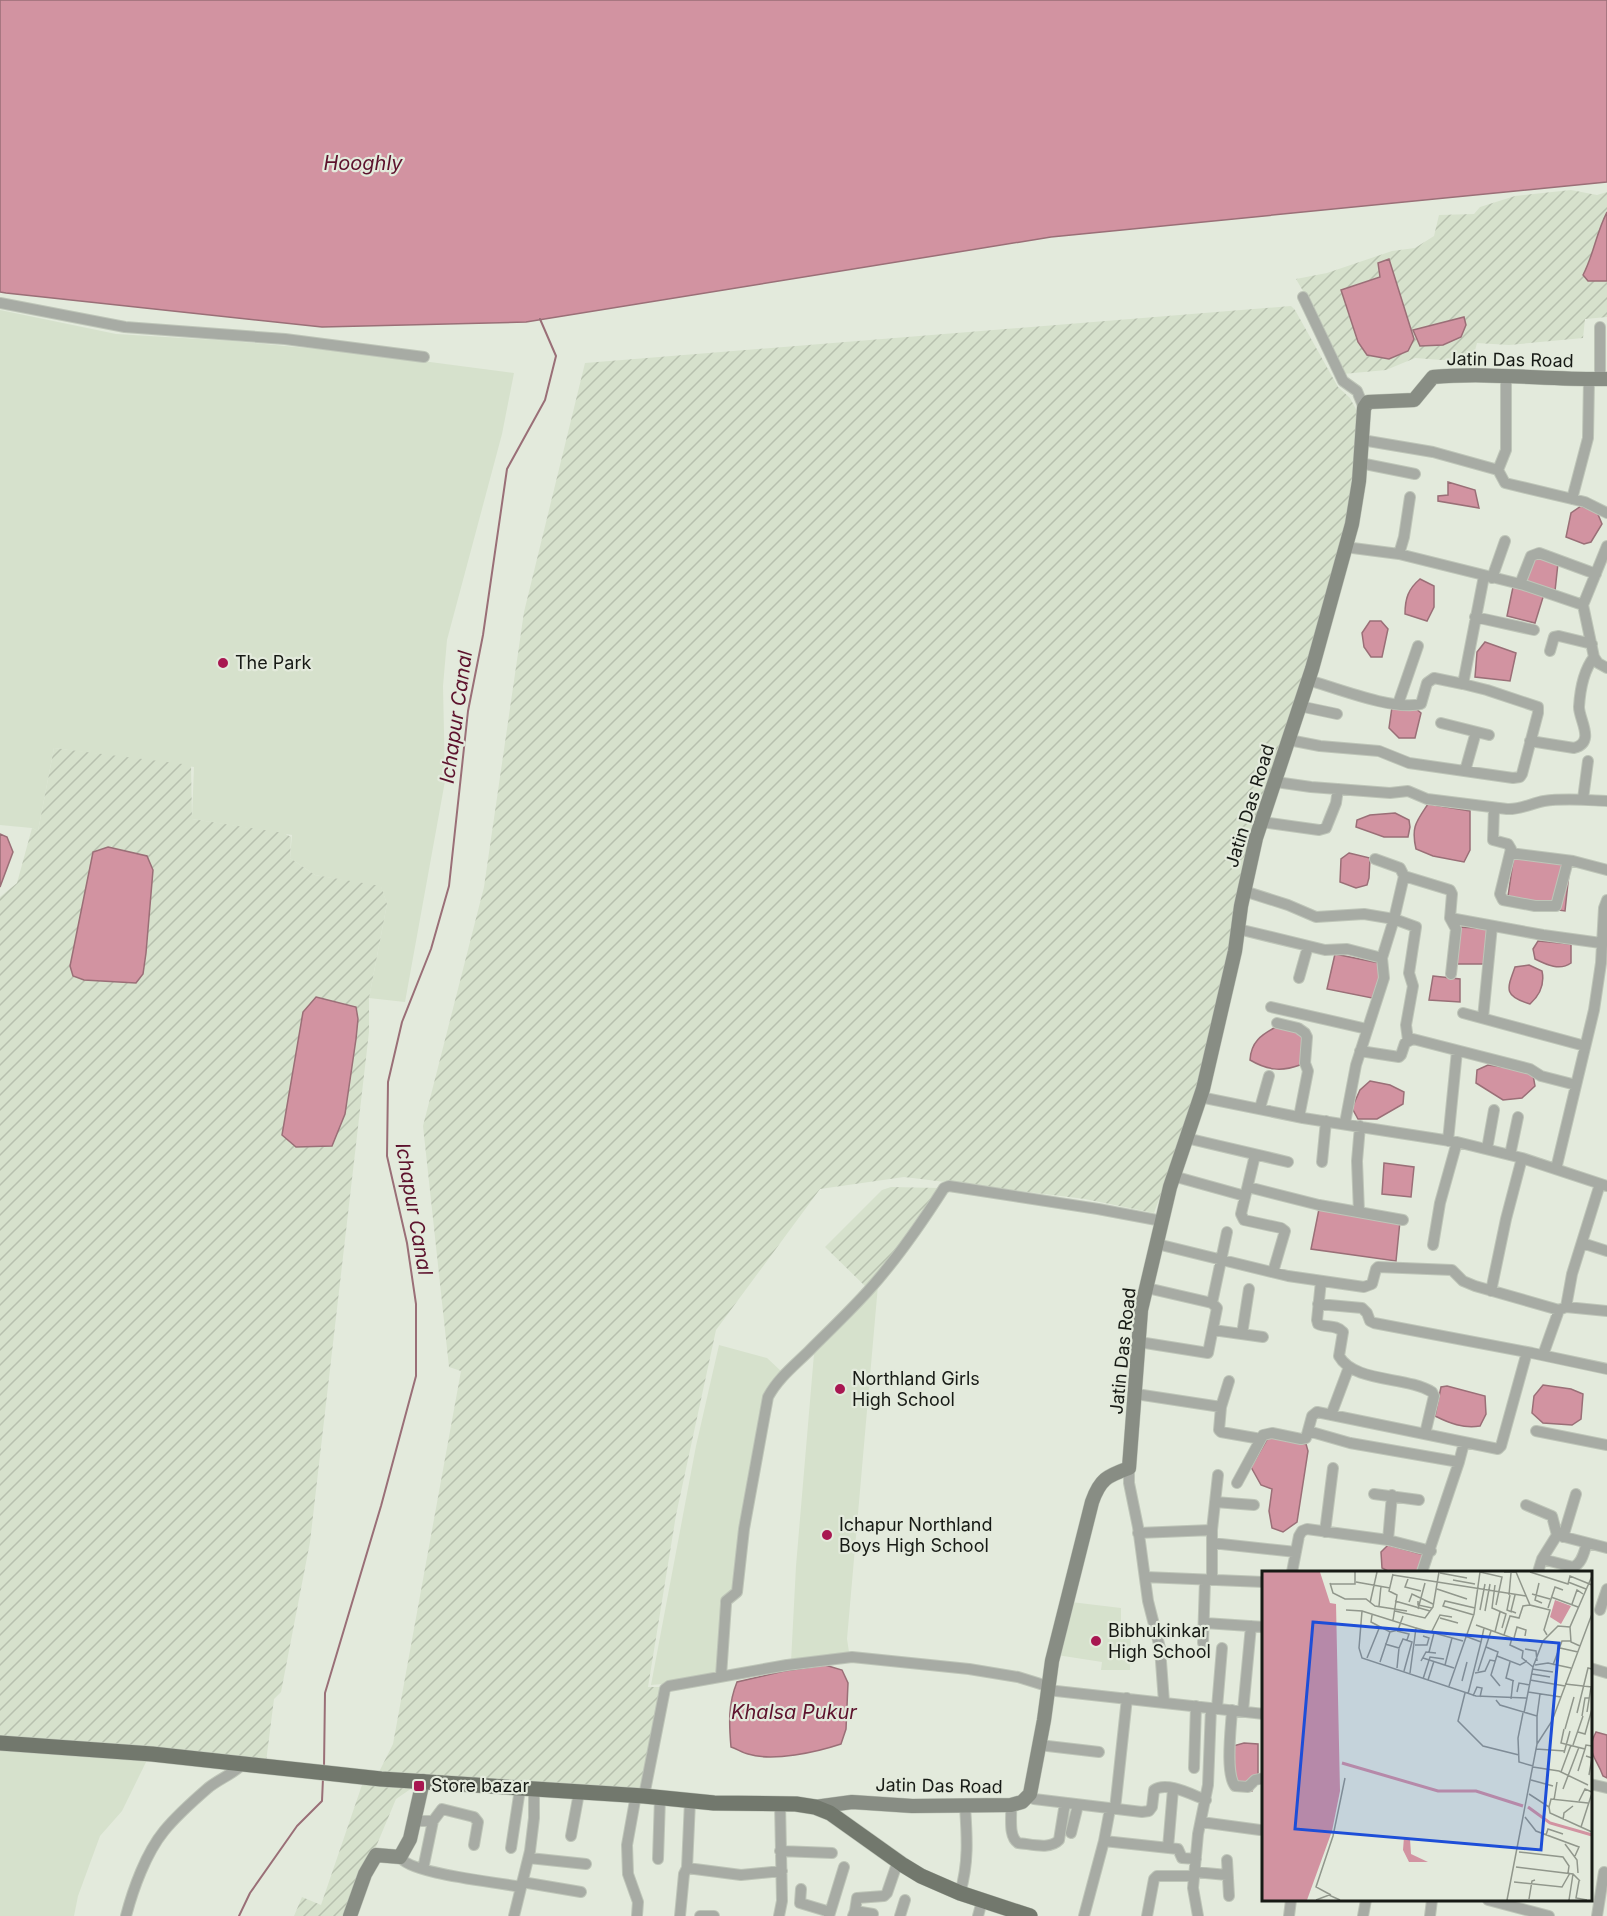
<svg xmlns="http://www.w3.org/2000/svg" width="1607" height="1916" viewBox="0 0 1607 1916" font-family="Inter,sans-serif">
	<defs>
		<pattern id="industrial-furrows" width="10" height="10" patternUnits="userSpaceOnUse" patternTransform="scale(1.5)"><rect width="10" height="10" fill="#d6e1cc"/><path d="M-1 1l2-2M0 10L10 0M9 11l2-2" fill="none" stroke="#b7c0ae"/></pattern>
	</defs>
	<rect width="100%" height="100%" fill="#e3eadc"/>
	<path fill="#d6e1cc" d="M0,310l116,24 116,7 137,13 145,19 -12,61 -55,206 -4,46 2,95 -40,221 -36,-4 18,-94 -6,-17 -66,-12 -25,-17 2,-23 -100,-16 2,-52 -140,-19 -16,83 -6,-3 -32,-3z
		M878,1285l-31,354 2,13 -58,10 5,-96 18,-212z
		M719,1345l48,13 15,14 -13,14 -34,205 -11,7 -4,75 -46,10 -23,2 45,-239z
		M1071,1602l50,6v15l10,4 -1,43h-29l1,-8 -45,-7z
		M0,1746l148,12 -26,53 -22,25 -22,60 -4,20h-74z"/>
	<path fill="url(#industrial-furrows)" d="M1571,190l26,5 10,-3v125l-22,2 -2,19 -74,7 -32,-2 -4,15 -31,2 -27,-2 -29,12 -43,4 -33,-71 -14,-24 31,-6 65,-22 23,-3 19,-12 5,-21 35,-1 6,-7 35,-11z
		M1291,306l4,4 43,77 12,11 8,15 -9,96 -25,96 -85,279 -10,64 -33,150 -42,115 -69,-14 -181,-22 -84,12 -104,141 -40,185 -28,172h15l-20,108 -266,-19 16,-32 68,-373 -12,-4 -26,-241 61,-239 40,-275 61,-249z
		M54,748l137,17 1,54 92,14 7,4 -1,21 25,17 66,11 6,18 -18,94v34l-59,510 -29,150 -7,7 -8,63 -266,-22v-843l17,-14 15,-55 6,3z
		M891,1187l49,1 -38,54 -36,45 -41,-40 57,-57z
		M363,1782l52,4 -19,13 -49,117h-53l8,-19 19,8z"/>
	<path fill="#d293a1" stroke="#9a6f77" stroke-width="1.5" d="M0,0h1607v182l-556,55 -525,85 -204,5 -316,-34 -6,-1z
		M1607,212v69h-19l-5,-6c11,-21 13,-42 24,-63z
		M1389,259l25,80 -6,12 -19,8 -22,-4 -9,-13 -17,-52 39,-13 -2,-14z
		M1464,317l2,8 -5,12 -18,8 -23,1 -7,-16z
		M1448,482l27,8 4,18 -41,-7v-5l10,-1z
		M1581,506l16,6 5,12 -11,18 -7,2 -18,-7 5,-24z
		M1534,556l24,7 -3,28 -25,-7 -4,-4z
		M1420,579l14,7v21l-7,14 -22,-7c0,-15 3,-25 15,-35z
		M1513,587l31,7 -9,29 -28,-7z
		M1370,621h11l7,8 -6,28h-11l-7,-10 -2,-14z
		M1485,642l31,11 -6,28 -35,-4 2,-25z
		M1392,707l23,1 6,5 -6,25h-16l-10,-10z
		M1428,804l42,7v39l-6,12 -31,-6 -17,-7c-5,-22 0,-27 12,-45z
		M1395,813l14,7 1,7 -2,10h-24l-28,-10 1,-7 13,-5z
		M0,834l7,3 6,15 -13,35z
		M108,847l39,9 6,14 -7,83 -3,21 -7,9 -52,-3 -11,-4 -3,-10 23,-114z
		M1349,853l21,5 -1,20 -2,7 -11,3 -16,-6 1,-23z
		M1514,855l56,9 -5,47 -58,-8z
		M1458,927l37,2 -4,35h-35z
		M1538,941l33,3v19c-11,8 -24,2 -36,-4l-2,-10z
		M1335,954l44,9 5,11 -7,25 -50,-10z
		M1529,965l13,6c3,14 -2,24 -12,33 -27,-8 -23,-15 -15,-37z
		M1433,976l27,3v23l-31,-2z
		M316,997l40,10 2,12 -2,20 -11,75 -13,32 -36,1 -14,-12 21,-123z
		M1276,1027l13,1 16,9 1,12 -6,16c-19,7 -33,5 -50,-5 1,-18 11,-25 26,-33z
		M1488,1065l30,4 15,6 2,11 -13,12 -19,2 -27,-17 1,-13z
		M1370,1081l20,4 14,7 -1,12 -26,15h-19l-6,-11 8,-18z
		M1384,1163l30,4 -3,30 -29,-3z
		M1319,1209l81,12 -4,40 -85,-12z
		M1543,1385l28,4 12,5 -2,25 -9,6 -29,-2 -11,-10 2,-17z
		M1447,1386l38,10 1,18 -6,12c-16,3 -31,-3 -45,-10l6,-29z
		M1269,1436l37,8 2,7 -11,71 -14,10 -11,-4 -3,-17 3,-22 -11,-4 -10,-18z
		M1388,1545l40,11 -4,16h-34l-8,-4 -1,-16z
		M825,1665l17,5 6,13 -2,46 -5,15c-24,8 -68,18 -93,10 -5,-1 -11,-5 -17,-7 -2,-23 -3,-43 6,-65l47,-11z
		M1596,1732l11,3v43l-4,-2c-7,-20 -18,-23 -7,-44z
		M1244,1743l14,1v32l-6,15 -15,-1 -4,-21v-23z"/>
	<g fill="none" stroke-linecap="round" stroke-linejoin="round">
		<path stroke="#9a6f77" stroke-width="2" d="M324,1767l1,-74 56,-187 35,-130v-72l-9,-61 -20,-87 1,-74 14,-60 29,-73 18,-63 19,-175 15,-76 24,-166 38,-69 11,-44 -16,-37
			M239,1916l11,-23 47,-67 25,-25 1,-23"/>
		<defs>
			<path id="street" d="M1303,297l40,84 14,10 7,17
				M0,303l125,24 160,12 139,18
				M1600,327v52
				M1362,440l71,12 65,18 7,13 80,19 22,11
				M1360,463l55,11
				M1498,470l8,-20v-73
				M1572,499l16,-61 1,-59
				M1607,546l-24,59 11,52 4,6 9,5
				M1345,547l54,7 125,31 59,20
				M1399,554l5,-17 6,-40
				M1492,578l13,-37
				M1520,584l11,-28 8,-3 57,21
				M1475,617l59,13
				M1550,651l4,-14 5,-1 33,8
				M1308,680c28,8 86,31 113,24l6,-21 7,-5 29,6
				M1398,704l20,-58
				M1299,706l38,8
				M1441,723l48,12
				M1289,740l31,6 59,5 30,12 104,15 7,-1 2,-3 16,-61v-6l-51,-17 -24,-6 21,-108
				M1530,741l44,7c22,-6 5,-28 5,-41 1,-17 5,-37 15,-50
				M1465,771l11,-39
				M1276,782l35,5 79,6 18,-2 19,8 80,10c13,1 25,-6 37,-8 22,-3 41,-1 63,0
				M1583,799l5,-38
				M1494,808l-1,32 15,4 3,5 -11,45 3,6 32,6h21l12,-45
				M1262,822l57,8 7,-2 10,-25 2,-14
				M1510,853l63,8 34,9
				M1375,859l25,9 4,8 46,14 2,4 -2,24 6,11 -5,45
				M1244,891l44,14 28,12 48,-3 30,5 22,8 -7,46 4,13 -7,39 2,15
				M1450,918l93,17 58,8
				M1238,929l87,21 22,-1 35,9
				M1299,978l9,-32
				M1271,1007l96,22
				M1463,1013l122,33
				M1483,1018l9,-92
				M1277,1023l21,5 7,5 2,4 -2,26 3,8 -9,46
				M1360,1051l39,6 2,-2 4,-12 8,-4 117,30 11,7 35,9
				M1200,1097l103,21 154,24 65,16 85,28
				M1260,1108l9,-32
				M1345,1123l11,-58 28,-87 -2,-20 12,-39 10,-43
				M1186,1138l102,24
				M1448,1141l9,-90
				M1487,1149l7,-39
				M1255,1155l-14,59 3,6 37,8 4,3 -12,41
				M1510,1155l8,-38
				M1322,1162l4,-41
				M1556,1169l38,-159 7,-47 3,-55 3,-8
				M1173,1176l72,20
				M1600,1184l-28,90 -6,33 41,4
				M1248,1187l71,18 84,15
				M1359,1212l-2,-51 3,-35
				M1582,1243l25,8
				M1157,1244l131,32 76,11 8,-3 4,-15 2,-2 74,3 11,11 12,5 84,24 7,-3
				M1433,1245l7,-42 17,-61
				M1321,1281l-4,39 1,4c8,4 18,0 25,8l-4,24c15,27 68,20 93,36l2,4 -9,38
				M1491,1291l15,-72 16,-61
				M1212,1303l15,-71
				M1318,1304l44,4 5,5 3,8 4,2 158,30 75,16
				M1213,1330l50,7
				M1242,1334l7,-45
				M1139,1342l69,11 9,-45 -5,-5 -65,-15
				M1543,1355l16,-45
				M1229,1381l-8,26 -2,23 2,2 40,7
				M1136,1394l85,13
				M1331,1415l18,-48
				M1308,1431l42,12 109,19
				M1536,1431l71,14
				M1129,1468v15l9,44 10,74 12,47 4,54
				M1237,1483l26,-48 9,-2 29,6 5,-1 6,-22 5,-4 181,37 3,-3 26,-94
				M1374,1494l45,6
				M1215,1502l39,3
				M1526,1505l26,11 5,19
				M1325,1532l8,-64
				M1138,1533l74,-3
				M1563,1537l13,-43
				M1388,1540l4,-45
				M1212,1543l84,9
				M1542,1559l31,8c9,-3 11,-15 14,-24
				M1292,1572l7,-36 3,-5 5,-2 81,11 43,11
				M1422,1572l37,-110 5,-19
				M1538,1572l4,-13 15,-24 50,13
				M1145,1577l119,5
				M1212,1580v-50l6,-55
				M1600,1610l7,-21
				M1205,1623l59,4
				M1203,1643l2,-63
				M1590,1668l17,5
				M721,1676l5,-72v-3l11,-9 7,-63 24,-132c10,-19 27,-32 42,-47 20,-20 40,-39 58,-59 29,-32 53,-67 76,-103l5,-2 149,23 64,12
				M1047,1690l217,24
				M1217,1708l5,-60
				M1232,1710c-1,18 -7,63 3,76l13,1 7,-7 9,-2
				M1243,1711l8,-85
				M1039,1745l60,7
				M1194,1768l2,-62
				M1590,1784l17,4
				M636,1795l-9,50 1,29 10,28 -1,14
				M1029,1795l5,4 108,13 7,-1 3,-4 2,-17c13,-9 38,5 52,10
				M644,1796l21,-107 4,-3 118,-21 65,-8 117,12 49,8 29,9
				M1011,1805c1,12 -3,31 7,38 13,1 32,7 41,-3l6,-37
				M1115,1809l12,-111
				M414,1821h19l9,-12 32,8 4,5 -4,23
				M1201,1822l59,8
				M1071,1833l7,-28
				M571,1836l8,-43
				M1104,1841l74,8 4,9 14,1
				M511,1848l9,-59
				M1168,1848l5,-59
				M780,1851l52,2
				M400,1857c9,17 98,25 120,30
				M529,1858l57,6
				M658,1859l2,-61
				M1227,1860l2,36
				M687,1868l54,7 41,-4
				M423,1869l10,-48
				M1195,1872l32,3
				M522,1882l59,10
				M801,1889l-1,14 30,9
				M960,1893c9,-30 7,-57 5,-87
				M1488,1900l61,16
				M855,1911l2,-13 27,-2 3,-3 11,-32
				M126,1916c7,-27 20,-63 38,-85 13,-16 29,-30 44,-43 11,-9 25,-14 35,-24
				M514,1916l16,-65 4,-33v-29
				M680,1916l4,-42 3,-6 3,-67
				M700,1916h14
				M779,1916l3,-15 -2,-98
				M829,1916l15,-49
				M853,1916l2,-5 18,3
				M900,1916l5,-16
				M978,1916l4,-15
				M1084,1916l20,-75 6,-32
				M1147,1916l7,-37 3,-3h37
				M1198,1916l-5,-28 5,-54 10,-49 3,-77
				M1289,1916l2,-16
				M1363,1916l3,-16
				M1430,1916l2,-16
				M1597,1916l7,-44 3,1"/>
			<path id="secondary" d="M815,1807l37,-5 60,4 99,-1 11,-3 8,-8 14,-74 8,-59 40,-159c8,-23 15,-26 37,-34l12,-158 29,-123 33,-98 32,-138 6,-45 15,-68 56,-169 40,-145 7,-43 5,-73 4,-6 46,-2 19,-23c58,-5 116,3 174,2
				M350,1916l15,-42 11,-19 24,2 10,-18 13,-58"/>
			<path id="primary" d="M0,1743l152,11 229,25 263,17 70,7 82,1 19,3 15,6 73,52 18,11 39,17 70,23"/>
		</defs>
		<use href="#street" stroke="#bec5b8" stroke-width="12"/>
		<use href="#secondary" stroke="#bec5b8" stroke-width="15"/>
		<use href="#primary" stroke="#bec5b8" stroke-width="16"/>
		<use href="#street" stroke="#a7aba4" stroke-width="10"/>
		<use href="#secondary" stroke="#888d84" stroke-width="14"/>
		<use href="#primary" stroke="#72786d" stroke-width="15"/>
	</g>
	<g fill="#a81751" stroke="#e3eadc" stroke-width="2">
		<circle cx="223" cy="663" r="6"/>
		<circle cx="840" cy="1389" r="6"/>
		<circle cx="827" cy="1535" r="6"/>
		<circle cx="1096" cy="1641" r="6"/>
		<rect x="413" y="1780" width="12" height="12" rx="3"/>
	</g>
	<g text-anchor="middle" stroke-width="4.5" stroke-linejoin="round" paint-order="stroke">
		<g font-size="18" fill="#171a15" stroke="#e3eadc">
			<text transform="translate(1510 360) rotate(1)" y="6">Jatin Das Road</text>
			<text transform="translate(1250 806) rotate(-73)" y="6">Jatin Das Road</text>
			<text transform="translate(1123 1351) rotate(-84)" y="6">Jatin Das Road</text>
			<text transform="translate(939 1786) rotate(1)" y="6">Jatin Das Road</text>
		</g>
		<g font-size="18" fill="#171a15" stroke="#e3eadc" text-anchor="start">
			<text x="235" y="669">The Park</text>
			<text x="852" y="1385">Northland Girls<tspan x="852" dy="21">High School</tspan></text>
			<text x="839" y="1531">Ichapur Northland<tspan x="839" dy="21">Boys High School</tspan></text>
			<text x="1108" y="1637">Bibhukinkar<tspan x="1108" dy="21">High School</tspan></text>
			<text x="431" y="1792">Store bazar</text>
		</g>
		<g font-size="20" font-style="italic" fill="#5d122d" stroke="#e3eadc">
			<text x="363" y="170">Hooghly</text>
			<text transform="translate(456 717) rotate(-82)" y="7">Ichapur Canal</text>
			<text transform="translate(414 1209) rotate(80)" y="7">Ichapur Canal</text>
			<text x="794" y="1719">Khalsa Pukur</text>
		</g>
	</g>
	<g transform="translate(1262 1571)">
		<rect width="330" height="330" fill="#e3eadc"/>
		<path d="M0,1h58l10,31 6,1 4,187 -8,40 -25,69h-45zM293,29l16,6 -10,18 -11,-7zM142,266l6,2 1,15 17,8h-19l-6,-12z" fill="#d293a1"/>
		<path fill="none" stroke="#d293a1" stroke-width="3" d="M80,192l96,28h38l47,15M266,236l22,16 42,12"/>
		<path fill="none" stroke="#91978c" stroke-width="1.5" d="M218,1l22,5 -6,28M242,1h12l14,33 20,5 -6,20 3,5M268,1l38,12 2,-8 22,9M178,2l27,5M131,3l-4,17 8,4 -4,25M131,4l133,21M146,8l-3,8 16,4M191,9l22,4M94,11l34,6M306,11l18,7M68,12l3,10 12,6h21l9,7 32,5M277,12l-4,17 7,3M68,13h25v-12M233,14l-3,23 14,6 -4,14M175,18l30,10M270,23l18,5M247,24l2,-22M248,24l-3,15 5,2M253,24l-4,16 5,2M289,26l27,10M133,30l35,10M156,30v4l14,3M147,31l3,-8 21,10M108,32l7,-31M310,33l5,-14 6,4M117,35l2,-20M286,37l7,-21 8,3M156,38l7,-26M84,39l16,1 -3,37 3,10 114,38 51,2M218,39l5,-26M100,40l54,17 -6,45M133,40l30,7 8,-11 6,-35M223,40l5,-27M110,44l-1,7 19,10 8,-2 5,-14M212,44l-31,-9 2,-5 30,7M178,47l18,5M214,54l36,13 -2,7 13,6 -1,7 11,9M154,57l47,13M135,60l12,3 -2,6M233,61l5,-20M169,62l9,-18 12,2M242,64l6,-19 9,2 4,-12 7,-1M203,65l16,6 3,-14M252,67l3,-11 9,3 -1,6M123,73l14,4 4,-9 9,3 -8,29M153,74h12l2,-7 -6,-2M318,75l-9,-4 -1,-15 22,-51M224,76l12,5 -7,23 9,11M298,77l18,4M263,78l11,2 1,10M167,81l5,-19M235,85l23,9 7,-4M105,87l13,-32M161,87l31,10M159,90l5,-9 10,1M118,91l10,-30M248,91l-4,16 8,3M183,94l7,-27M273,94l13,-2 23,5M291,94l9,-24h9M135,97l2,-20M270,98l21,3M216,100l13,-40M213,102l10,-2 5,-11 5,1M270,103l18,3M161,108l7,-22 14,2M166,109l6,-19M268,109l35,6M200,110l5,-19M303,113l27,3M187,115l25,-72 6,-42M255,121l2,-9 11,2M266,121l33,5M203,122l-7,28 25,25 36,9M206,123l13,-52M211,125l4,-9 5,1 -2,9M249,128l2,-18M234,129l4,5 37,11v28M325,141l4,-25M261,142l-5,25 1,24 14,4M262,142l9,-46 10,-26 15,-15 12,1M315,142l11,-45 4,1M275,145l3,-22M320,145l3,-18h4M302,158l-3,14 24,6 1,-4 6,1M303,158l9,-32M316,161l7,2 7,-25M311,174l10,-29M274,178l29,2M302,182l6,-22M324,185l6,2 -3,17M271,196l26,4 29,14M316,200l7,-22M299,201l10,-27M269,209l22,6M301,218l16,-42M267,223l20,13 1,6 42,19M292,229l3,-18M317,230l6,-12 7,3M287,236l2,-8 37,4M263,246l11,14 43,16 -4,9M301,249l1,-7 9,-7M319,256l11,-34M284,264l2,-6 15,5M303,273l12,16 1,13M257,281l44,5 6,9 -1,7M254,296l57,7 7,7M317,310l-3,17 11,2M252,311l48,5 8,-14M69,324l-15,-8 17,-51 12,-58M267,328l3,-18 3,-1M54,329l13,-5 11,5M245,329l30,-156 15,-23 40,-107M307,329l4,-26"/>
		<path fill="#1d4ed8" fill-opacity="0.15" stroke="#1d4ed8" stroke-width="3" d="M51,51l246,21 -18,207 -246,-21z"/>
		<rect width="330" height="330" fill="none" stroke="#171a15" stroke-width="3"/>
	</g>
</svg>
